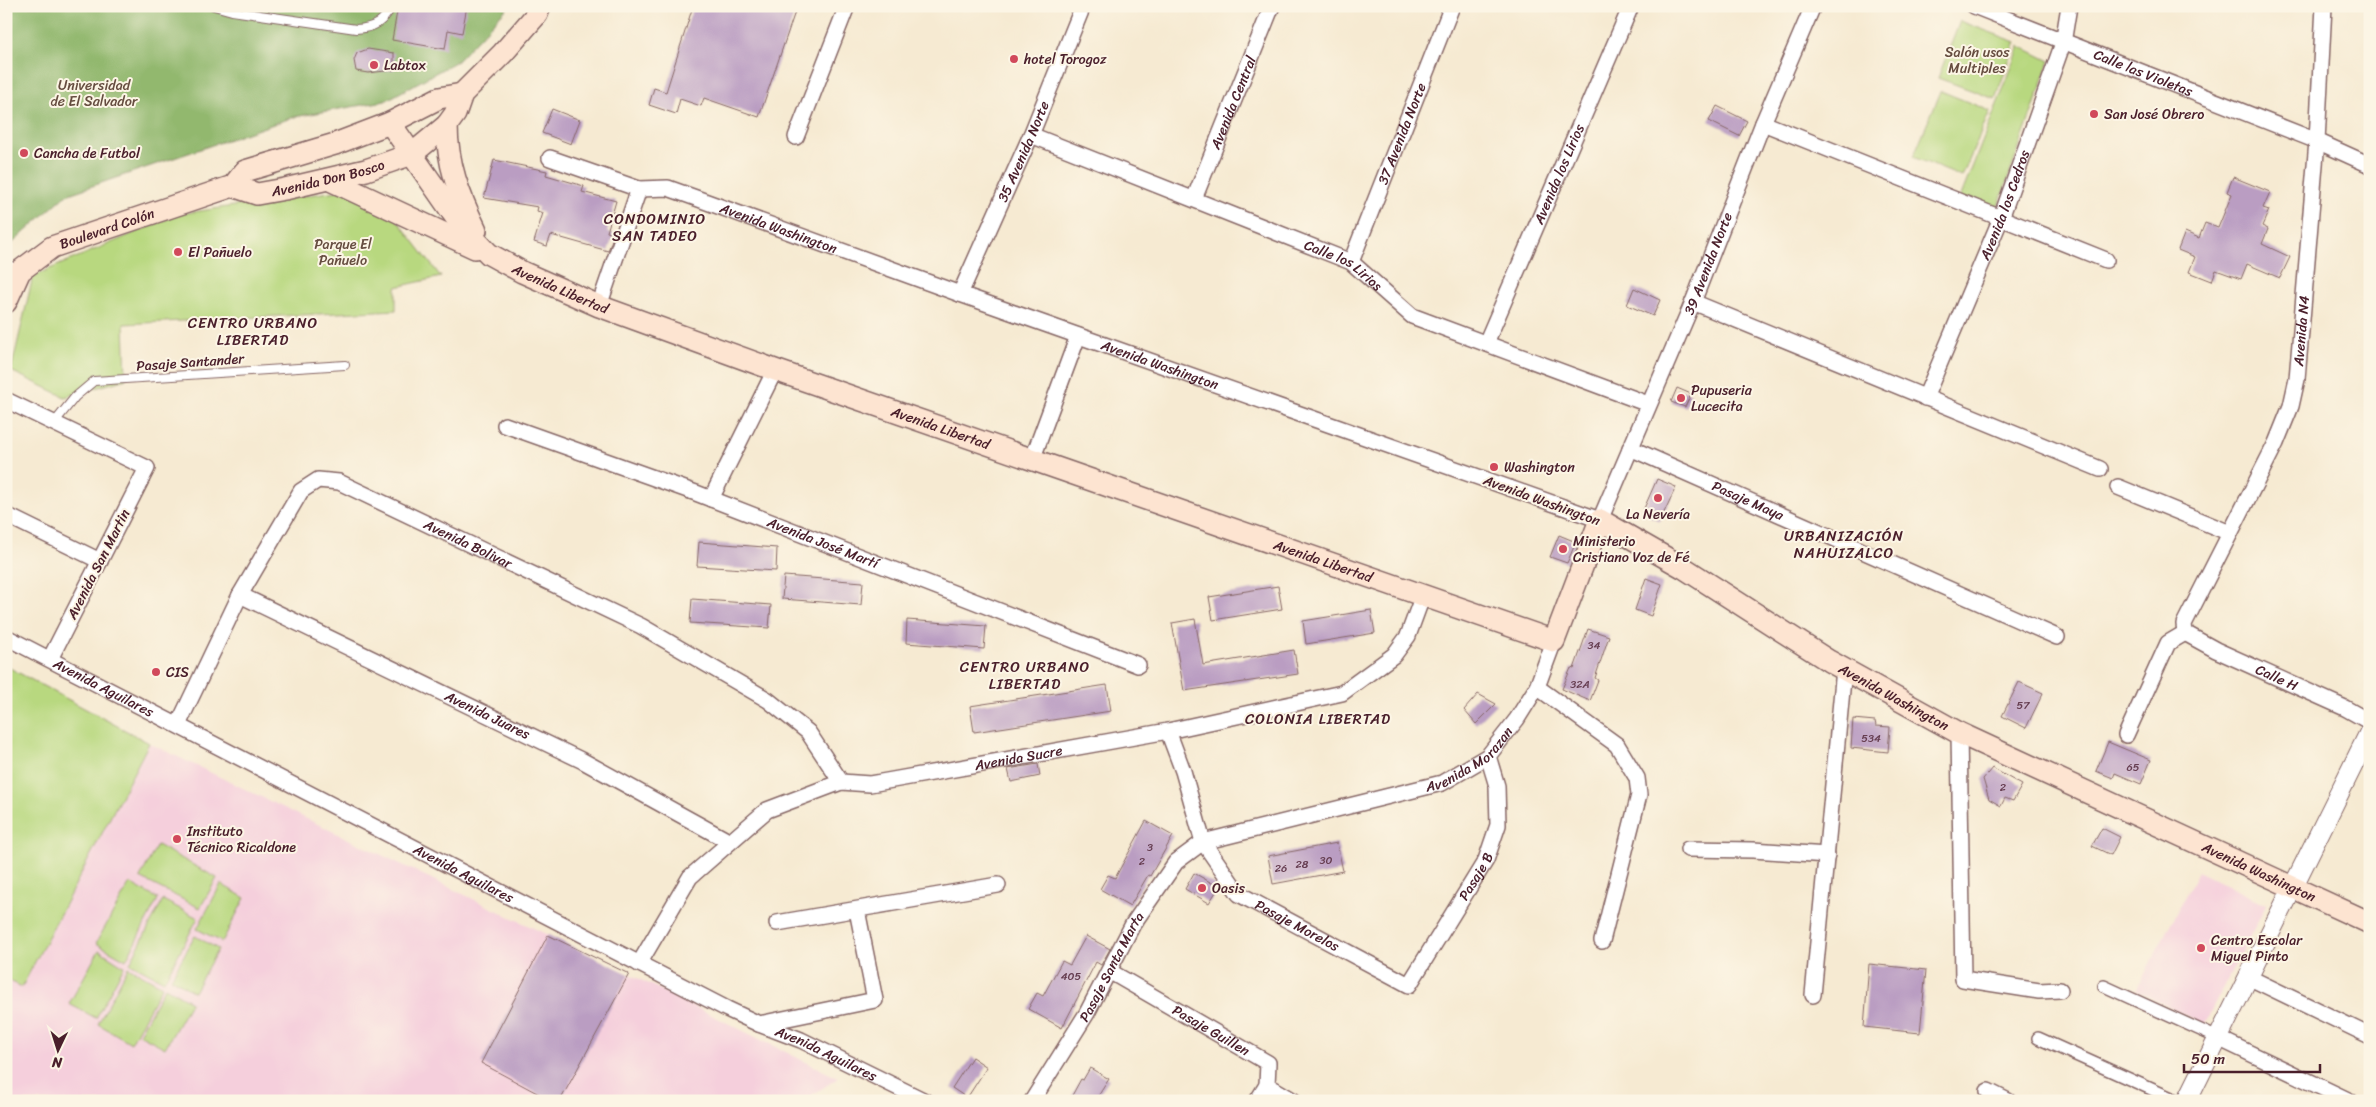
<svg xmlns="http://www.w3.org/2000/svg" width="2376" height="1107" viewBox="0 0 2376 1107" font-family="Sriracha,sans-serif">
	<rect width="100%" height="100%" fill="#fcf5e5"/>
	<filter id="ink" filterUnits="userSpaceOnUse"><feTurbulence type="fractalNoise" baseFrequency=".02" numOctaves="2"/><feDisplacementMap in="SourceGraphic" scale="10" xChannelSelector="R" yChannelSelector="G"/><feConvolveMatrix kernelMatrix="1 2 1 2 8 2 1 2 1" color-interpolation-filters="sRGB"/></filter>
	<filter id="wash" filterUnits="userSpaceOnUse"><feTurbulence type="fractalNoise" baseFrequency=".0096" numOctaves="4" result="noise"/><feDisplacementMap in="SourceGraphic" scale="20" xChannelSelector="R" yChannelSelector="G"/><feGaussianBlur stdDeviation="1.12" result="paint"/><feColorMatrix in="noise" values="0 0 0 0 0 0 0 0 0 0 0 0 0 0 0 0 0 1.4 0 .05"/><feComposite in="paint" operator="in"/></filter>
	<g filter="url(#wash)">
		<rect width="100%" height="100%" fill="#f6ead2"/>
		<path fill="#f5cfdc" d="M6,666l143,77 480,231 209,104 -35,23h-797z
			M2198,871l68,34 -62,120 -68,-35z"/>
		<path fill="#b8d87f" stroke="#817c55" d="M1960,21l56,21 -21,57 -57,-21z
			M2020,46l30,15 -55,154 -36,-14z
			M1941,91l49,20 -28,66 -49,-20z
			M371,186l70,91 -45,10v23l-272,14 2,55 -61,18 -54,-26 22,-95 146,-62z
			M6,666l143,77 -127,244 -16,-8z
			M157,845l60,33 -17,30 -60,-30z
			M130,883l28,16 -32,61 -30,-17z
			M221,884l24,14 -23,44 -25,-13z
			M163,900l35,18 -34,63 -34,-18z
			M195,936l23,13 -24,43 -23,-14z
			M99,950l25,16 -28,52 -27,-14z
			M128,967l34,19 -31,57 -33,-19z
			M165,987l26,15 -26,46 -26,-14z"/>
		<path fill="#92b86e" stroke="#6e6c4c" d="M6,6h503l-52,55 -72,40 -91,16 -228,78 -60,54z"/>
		<g id="blocks">
			<path fill="#ba9dc2" d="M398,6h69l-5,27 -14,-3 -3,19 -53,-9z
				M693,6h104l-38,111 -55,-19 -3,8 -21,-7 -4,15 -27,-9 5,-17 12,4z
				M368,49l26,4v17l-26,3 -12,-2 -2,-11 3,-7z
				M1717,106l30,15 -8,15 -30,-15z
				M552,109l28,11 -9,24 -29,-11z
				M494,160l53,11 -1,4 38,11 -2,6 34,9 -9,31 7,2 -6,17 -57,-16 -4,11 -13,-4 9,-29 -6,-2 1,-4 -54,-9z
				M2233,177l37,15 -7,16 6,2 -7,16 6,3 -6,15 28,13 -10,21 -33,-14 -6,15 -25,-9 -4,11 -23,-9 6,-15 -17,-7 7,-18 14,6 6,-15 13,5 14,-34 -5,-2z
				M1634,288l26,12 -7,16 -26,-11z
				M1677,388l14,6 -6,13 -14,-5z
				M1657,479l19,8 -16,34 -18,-8z
				M1559,535l17,7 -9,21 -17,-6z
				M699,542l78,6 -1,23 -79,-5z
				M784,576l79,6 -2,23 -79,-6z
				M1646,578l16,6 -11,32 -16,-6z
				M1278,586l4,23 -69,11 -4,-23z
				M692,599l79,6 -2,23 -79,-5z
				M1371,610l4,23 -69,11 -3,-23z
				M1195,619l8,46 91,-15 4,24 -114,17 -12,-68z
				M907,620l79,6 -2,23 -78,-6z
				M1588,629l21,7 -14,42 3,2 -8,21 -28,-12 9,-21 3,1z
				M2019,682l24,11 -17,35 -24,-12z
				M1107,685l4,26 -137,21 -4,-26z
				M1478,694l18,10 -20,20 -12,-14z
				M1853,719l22,2 1,5 14,1 -2,25 -37,-4z
				M2108,742l43,18 -10,24 -26,-11 -2,5 -17,-7z
				M1038,764l2,12 -29,6 -3,-13z
				M1992,768l30,17 -9,16 -8,-3 -4,8 -12,-7 -6,-20z
				M1146,821l27,15 -23,40 -2,-1 -18,31 -30,-17 8,-14 7,3z
				M2102,828l18,9 -9,18 -19,-9z
				M1337,843l6,28 -70,13 -5,-28z
				M1194,873l25,14 -10,16 -24,-14z
				M548,935l81,39 -69,127h-8l-71,-38z
				M1086,936l24,13 -9,16 -5,-3 -34,66 -34,-19 9,-16 6,3 19,-35 8,4z
				M1869,964l57,6 -6,63 -56,-6z
				M972,1057l15,10 -20,31 -15,-10z
				M1090,1068l19,11 -14,22h-26l12,-22 2,1z"/>
		</g>
	</g>
	<g filter="url(#ink)">
		<use href="#blocks" fill-opacity="0" stroke="#866665" stroke-width="1"/>
		<g fill="none" stroke-linecap="round" stroke-linejoin="round">
			<defs>
				<path id="service" d="M214,6l18,5 124,18c19,-1 27,-7 36,-23
					M6,264l13,6
					M54,423l21,-26 19,-16 251,-16"/>
				<path id="pedestrian" d="M2104,986l114,52
					M2038,1038l140,63"/>
				<g id="minor">
					<path id="s1" d="M1974,6l343,135 53,24"/>
					<path d="M1763,123l343,137"/>
					<path id="s2" d="M1031,135l320,127 61,54 236,88"/>
					<path d="M796,137l51,-131"/>
					<path id="s3" d="M550,158l89,31 29,-1 28,10 264,96 640,226 93,-218 70,-179 50,-117"/>
					<path id="s4" d="M1194,199l78,-193"/>
					<path id="s5" d="M1351,262l101,-256"/>
					<path id="s6" d="M960,294l71,-159 52,-129"/>
					<path d="M1693,302l407,167"/>
					<path d="M599,306l40,-117"/>
					<path id="s7" d="M1486,343l145,-337"/>
					<path id="s8" d="M1925,398l76,-180 62,-175 6,-37"/>
					<path d="M6,400l141,68 -97,191"/>
					<path id="s9" d="M505,425l191,68 442,172"/>
					<path id="s10" d="M1630,448l427,189"/>
					<path d="M1032,460l46,-124"/>
					<path d="M2118,487l112,46"/>
					<path d="M711,499l64,-129"/>
					<path d="M6,515l94,46"/>
					<path id="s11" d="M240,595l343,166 147,81"/>
					<path id="s12" d="M2185,633l-1,-9 92,-181 15,-37 6,-27 20,-238 7,-135"/>
					<path id="s13" d="M2185,633l31,17 129,58 25,14"/>
					<path id="s14" d="M6,637l721,372 32,15 42,16 124,61"/>
					<path d="M1537,687l80,58 20,33 2,17 -37,146"/>
					<path id="s15" d="M178,725l62,-130 61,-104 17,-11 21,2 302,144 127,74 40,32 33,50"/>
					<path id="s16" d="M1168,731l15,40 20,71 36,52 170,91 77,-125 12,-35 -1,-39 -9,-30"/>
					<path d="M1959,733l4,246 76,12 21,-1"/>
					<path d="M2126,735l42,-92 17,-10"/>
					<path d="M1688,849l65,1 74,5"/>
					<path d="M777,923l221,-38"/>
					<path id="s17" d="M639,964l51,-87 77,-67 74,-28 29,2 298,-53 174,-38 52,-38 14,-19 15,-41"/>
					<path id="s18" d="M1109,971l159,92 -1,22 27,16"/>
					<path d="M2248,977l122,59"/>
					<path d="M1813,995l31,-326"/>
					<path d="M759,1024l116,-24 -18,-90"/>
					<path d="M2218,1038l132,63"/>
					<path d="M1988,1091l20,10"/>
					<path id="s19" d="M1032,1101l55,-88 46,-89 43,-62 27,-20 239,-59 46,-27 29,-37 20,-32 17,-46"/>
					<path d="M1257,1101l10,-16"/>
				</g>
				<path id="tertiary" d="M2187,1101l183,-370"/>
				<g id="secondary">
					<path id="s20" d="M390,123l71,102 28,29 33,18 77,34 176,64 779,271 46,-121 84,48 145,93 130,72 411,190"/>
					<path d="M447,125c0,39 12,70 29,105"/>
					<path d="M330,180l145,68"/>
					<path id="s21" d="M233,186l24,8 28,-5 81,-19 46,-16 35,-29 8,-11 7,-20 41,-41 34,-39 3,-8"/>
					<path d="M233,186l12,-15 90,-27 55,-21 49,-25 23,-4"/>
					<path id="s22" d="M6,302l14,-31 32,-24 181,-61"/>
				</g>
			</defs>
			<use href="#service" stroke="#866665" stroke-width="10"/>
			<use href="#pedestrian" stroke="#866665" stroke-width="14"/>
			<use href="#minor" stroke="#866665" stroke-width="18"/>
			<use href="#tertiary" stroke="#866665" stroke-width="21"/>
			<use href="#secondary" stroke="#866665" stroke-width="24"/>
			<use href="#service" stroke="#fff" stroke-width="8"/>
			<use href="#pedestrian" stroke="#fff" stroke-width="11"/>
			<use href="#minor" stroke="#fff" stroke-width="15"/>
			<use href="#tertiary" stroke="#fff" stroke-width="19"/>
			<use href="#secondary" stroke="#fde4d1" stroke-width="21"/>
		</g>
	</g>
	<g fill="#d1495b" stroke="#fcf5e5" stroke-width="2">
		<circle cx="1014" cy="59" r="5"/>
		<circle cx="374" cy="65" r="5"/>
		<circle cx="2094" cy="114" r="5"/>
		<circle cx="24" cy="153" r="5"/>
		<circle cx="178" cy="252" r="5"/>
		<circle cx="1681" cy="398" r="5"/>
		<circle cx="1494" cy="467" r="5"/>
		<circle cx="1658" cy="498" r="5"/>
		<circle cx="1563" cy="549" r="5"/>
		<circle cx="156" cy="672" r="5"/>
		<circle cx="177" cy="839" r="5"/>
		<circle cx="1202" cy="888" r="5"/>
		<circle cx="2201" cy="948" r="5"/>
	</g>
	<g text-anchor="middle" stroke-width="4" stroke-linejoin="round" paint-order="stroke">
		<g font-size="11" fill="#663e51">
			<text x="1594" y="649">34</text>
			<text x="1580" y="688">32A</text>
			<text x="2023" y="709">57</text>
			<text x="1871" y="742">534</text>
			<text x="2133" y="771">65</text>
			<text x="2003" y="791">2</text>
			<text x="1150" y="851">3</text>
			<text x="1326" y="864">30</text>
			<text x="1142" y="865">2</text>
			<text x="1302" y="868">28</text>
			<text x="1281" y="872">26</text>
			<text x="1071" y="980">405</text>
		</g>
		<g font-size="14" fill="#664d40" stroke="#fcf5e5">
			<text x="1977" y="57">Salón usos<tspan x="1977" dy="16">Multiples</tspan></text>
			<text x="94" y="90">Universidad<tspan x="94" dy="16">de El Salvador</tspan></text>
			<text x="343" y="249">Parque El<tspan x="343" dy="16">Pañuelo</tspan></text>
		</g>
		<g font-size="14" fill="#4a1f2b" stroke="#fcf5e5" text-anchor="start">
			<text x="1024" y="64">hotel Torogoz</text>
			<text x="384" y="70">Labtox</text>
			<text x="2104" y="119">San José Obrero</text>
			<text x="34" y="158">Cancha de Futbol</text>
			<text x="188" y="257">El Pañuelo</text>
			<text x="1691" y="395">Pupuseria<tspan x="1691" dy="16">Lucecita</tspan></text>
			<text x="1504" y="472">Washington</text>
			<text x="1658" y="519" text-anchor="middle">La Nevería</text>
			<text x="1573" y="546">Ministerio<tspan x="1573" dy="16">Cristiano Voz de Fé</tspan></text>
			<text x="166" y="677">CIS</text>
			<text x="187" y="836">Instituto<tspan x="187" dy="16">Técnico Ricaldone</tspan></text>
			<text x="1212" y="893">Oasis</text>
			<text x="2211" y="945">Centro Escolar<tspan x="2211" dy="16">Miguel Pinto</tspan></text>
		</g>
		<g font-size="14" fill="#4a1f2b" stroke="#fcf5e5">
			<text dy="5" stroke="none"><textPath href="#s1" startOffset="182">Calle las Violetas</textPath></text>
			<text dy="5" stroke="none"><textPath href="#s4" startOffset="104">Avenida Central</textPath></text>
			<text dy="5" stroke="none"><textPath href="#s5" startOffset="138">37 Avenida Norte</textPath></text>
			<text dy="5" stroke="none"><textPath href="#s6" startOffset="156">35 Avenida Norte</textPath></text>
			<text dy="5" stroke="none"><textPath href="#s7" startOffset="184">Avenida los Lirios</textPath></text>
			<text dy="5" stroke="none"><textPath href="#s21" startOffset="98">Avenida Don Bosco</textPath></text>
			<text dy="5" stroke="none"><textPath href="#s8" startOffset="209">Avenida los Cedros</textPath></text>
			<text dy="5" stroke="none"><textPath href="#s22" startOffset="132">Boulevard Colón</textPath></text>
			<text dy="5" stroke="none"><textPath href="#s3" startOffset="241">Avenida Washington</textPath></text>
			<text dy="5" stroke="none"><textPath href="#s3" startOffset="1391">39 Avenida Norte</textPath></text>
			<text dy="5" stroke="none"><textPath href="#s2" startOffset="339">Calle los Lirios</textPath></text>
			<text dy="5" stroke="none"><textPath href="#s20" startOffset="244">Avenida Libertad</textPath></text>
			<text dy="5" stroke="none"><textPath href="#s12" startOffset="328">Avenida N4</textPath></text>
			<text transform="translate(190 362) rotate(-4)" y="5">Pasaje Santander</text>
			<text dy="5" stroke="none"><textPath href="#s3" startOffset="646">Avenida Washington</textPath></text>
			<text dy="5" stroke="none"><textPath href="#s20" startOffset="649">Avenida Libertad</textPath></text>
			<text transform="translate(1542 500) rotate(20)" y="5">Avenida Washington</text>
			<text dy="5" stroke="none"><textPath href="#s10" startOffset="129">Pasaje Maya</textPath></text>
			<text dy="5" stroke="none"><textPath href="#s9" startOffset="339">Avenida José Martí</textPath></text>
			<text dy="5" stroke="none"><textPath href="#s15" startOffset="449">Avenida Bolivar</textPath></text>
			<text dy="5" stroke="none"><textPath href="#s20" startOffset="1054">Avenida Libertad</textPath></text>
			<text transform="translate(98 564) rotate(-63)" y="5">Avenida San Martin</text>
			<text dy="5" stroke="none"><textPath href="#s13" startOffset="102">Calle H</textPath></text>
			<text dy="5" stroke="none"><textPath href="#s14" startOffset="110">Avenida Aguilares</textPath></text>
			<text dy="5" stroke="none"><textPath href="#s20" startOffset="1771">Avenida Washington</textPath></text>
			<text dy="5" stroke="none"><textPath href="#s11" startOffset="275">Avenida Juares</textPath></text>
			<text dy="5" stroke="none"><textPath href="#s19" startOffset="595">Avenida Morazan</textPath></text>
			<text dy="5" stroke="none"><textPath href="#s17" startOffset="462">Avenida Sucre</textPath></text>
			<text dy="5" stroke="none"><textPath href="#s20" startOffset="2176">Avenida Washington</textPath></text>
			<text dy="5" stroke="none"><textPath href="#s14" startOffset="515">Avenida Aguilares</textPath></text>
			<text dy="5" stroke="none"><textPath href="#s16" startOffset="500">Pasaje B</textPath></text>
			<text dy="5" stroke="none"><textPath href="#s16" startOffset="246">Pasaje Morelos</textPath></text>
			<text dy="5" stroke="none"><textPath href="#s19" startOffset="156">Pasaje Santa Marta</textPath></text>
			<text dy="5" stroke="none"><textPath href="#s18" startOffset="118">Pasaje Guillen</textPath></text>
			<text dy="5" stroke="none"><textPath href="#s14" startOffset="920">Avenida Aguilares</textPath></text>
		</g>
		<g font-size="15" letter-spacing="1" fill="#4a1f2b" stroke="#fcf5e5">
			<text x="655" y="224">CONDOMINIO<tspan x="655" dy="17">SAN TADEO</tspan></text>
			<text x="253" y="328">CENTRO URBANO<tspan x="253" dy="17">LIBERTAD</tspan></text>
			<text x="1844" y="541">URBANIZACIÓN<tspan x="1844" dy="17">NAHUIZALCO</tspan></text>
			<text x="1025" y="672">CENTRO URBANO<tspan x="1025" dy="17">LIBERTAD</tspan></text>
			<text x="1318" y="724">COLONIA LIBERTAD</text>
		</g>
	</g>
	<rect width="2376" height="1107" fill="none" stroke="#fcf5e5" stroke-width="25"/>
	<g transform="translate(58 1050) rotate(184)" stroke="#fcf5e5" stroke-width="4" paint-order="stroke">
	<path d="M0-4L9 19L0 12L-9 19Z" fill="#4a1f2b"/>
	<text y="-8" font-size="14" font-weight="bold" text-anchor="middle" fill="#4a1f2b">N</text>
	</g>
	<path d="M2184 1064v8h136v-8" fill="none" stroke="#4a1f2b" stroke-width="2.5"/>
	<text x="2191" y="1064" font-size="15" fill="#4a1f2b" stroke="#fcf5e5" stroke-width="4" paint-order="stroke">50 m</text>
</svg>
